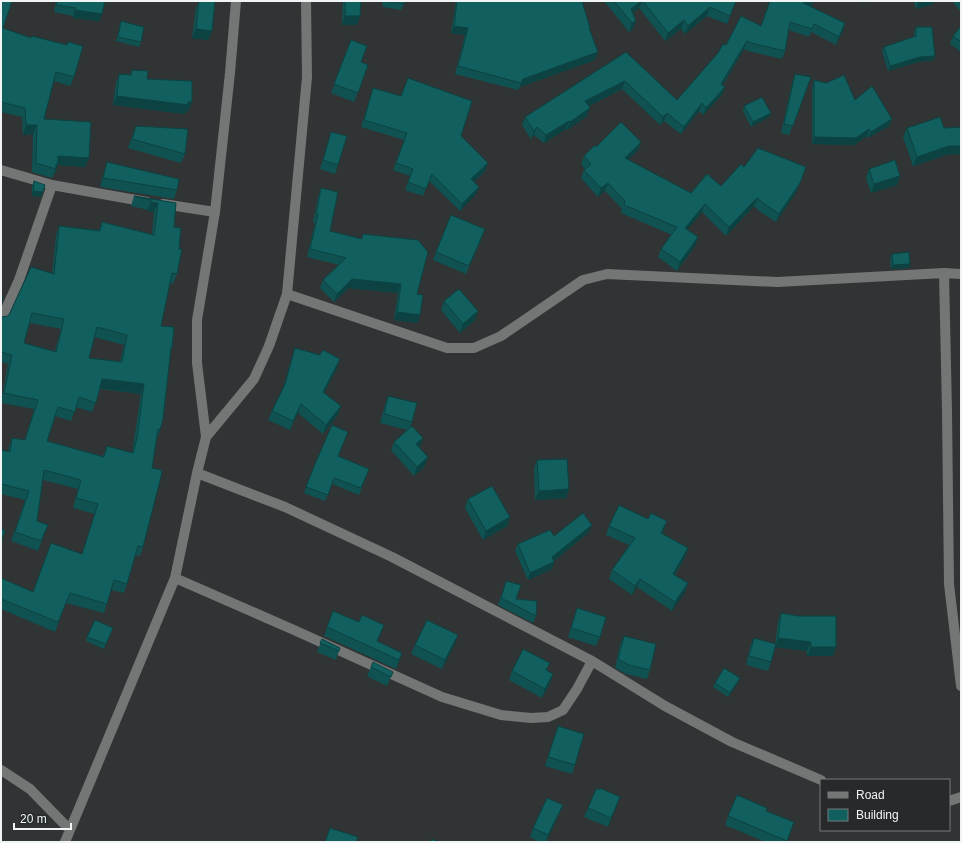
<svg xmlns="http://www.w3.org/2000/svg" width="962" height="843" viewBox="0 0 962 843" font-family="Helvetica,sans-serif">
	<rect width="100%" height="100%" fill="#303434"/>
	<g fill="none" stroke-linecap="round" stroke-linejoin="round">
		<path stroke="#747676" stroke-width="10" d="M1,170l51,15
			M163,204l52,8
			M944,273l3,138 2,173 12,102
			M287,294l160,54h27l27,-12 82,-56 24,-6 170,8 167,-9 17,1
			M1,320l18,-40 33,-95 95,17
			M206,437l48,-58 15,-33 18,-52 20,-217 -1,-76
			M197,473l88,34 107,50 200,104 73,45 67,36 89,38
			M175,578l119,52 148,67 59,18 30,3 17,-1 15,-7 14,-21 15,-28
			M1,770l29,19 40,41
			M949,801l12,-4
			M65,842l110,-264 22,-105 9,-36 -9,-74v-43l18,-108 15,-139 6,-72"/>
	</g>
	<path fill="#0f5251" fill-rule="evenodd" d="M1,1l2,27 71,49 -4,9 -16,-5 -10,38 45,39 -4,9 -27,-2 -6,13 -20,-6 1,-38 -10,1 -1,-18 -21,-5z
		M56,1h49l-3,13 -3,7 -26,-3v-2l-19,-4z
		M199,1h13v30l-4,9 -16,-2 4,-30z
		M343,1h18l-4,24h-15z
		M382,1h22v3l-3,6 -18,-3z
		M456,1h126l8,27 -1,2 6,30 -75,27 -2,3 -63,-16 10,-39 -14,-2z
		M604,1h132l-9,23 -20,-8 -22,18 -4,-5 -16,12 -26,-33 -6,5v16l-4,3z
		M769,1h45l-3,6 34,16 -9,22 -25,-13 -2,5 -20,-7 -4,21 -3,8 -34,-8 -4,-2 -21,36 -1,10 -19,20 -4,-4 -18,23 -17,-13 -4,4 -38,-36 -33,17 1,2 -3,8 -20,14 -1,-1 -22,14 -10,-8 -3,4 -9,-14 3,-8 101,-65 51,48 49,-55 35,-19 9,-25z
		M914,1h20l-1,3 -17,5z
		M952,1h9v11z
		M121,21l20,21 -2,5 -23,-6z
		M961,26v26l-11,-8 3,-8z
		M916,27l18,33 -16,2 -30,9 -6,-20 2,-4 30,-10v-5z
		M351,40l10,22 7,3 -14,37 -23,-9z
		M132,70l15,9 45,23 -4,9h-2l-1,3 -72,-9 3,-22 3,-9 11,1z
		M795,74l16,3 -22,58 -8,-2 11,-50z
		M814,80l41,20 34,26 -21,12 -1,-2 -13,9 -42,-1v-57z
		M373,88l88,48 24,35 -11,11 5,5 -3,7 -16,17 -31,-30 -6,15 -18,-6 5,-14 -17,-6 11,-30 -43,-13z
		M744,106l27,7 -2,4 -18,10 -8,-16z
		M136,126l49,28 -4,9 -53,-15z
		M907,128l39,27 -33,11 -10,-29z
		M331,132l7,33 -3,9 -15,-5z
		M641,142l-3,8 -10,10 63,33 30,-7 23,-19 53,24 -21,31 -17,-11 -5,-5 -28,30 -24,-24 -15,17 8,17 -18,25 -19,-14 3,-8 11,-14 -51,-22 1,-4 -17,-18 -7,6 -17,-19 3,-8 1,-1 -4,-5 3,-8 12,-9z
		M107,162l70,28 -3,9 -74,-12 4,-16z
		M869,169l31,7 -3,9 -26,8 -5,-15z
		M34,181l7,16 -9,-1v-10z
		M321,188l9,43 32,8 1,-5 54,60 3,21 -3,8 -23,-3 4,-27 -49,-5 -15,14 -14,-14 3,-8 16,-15 -32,-8 8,-34 -2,-1 5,-25z
		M134,196l42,7 -2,24 3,47 -4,10 -3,-1 -9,43 10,25 -11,79 -3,9 -5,29 -9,79 -3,9 -5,-1 -8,29 -3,9 -13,-3 -7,23 -38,-10 -11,29 -54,-23v-31l32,14 49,-38 13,-40 -22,-6 5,-19 -35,-9 -6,41 11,4 -10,26 -27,-10 14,-41 -24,-6v-44l7,2 1,-5 3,-9 13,2 9,-31 -33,-6 7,-39 -7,-2v-46l1,1 6,-1 44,-42 4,-39 3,-9 40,4 3,-8 50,12 2,-22 -7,-1 1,-1 -17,-4zM30,323l31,6 -6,22 -31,-8zM94,337l30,8 -4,17 -31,-4zM100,389l41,5 -9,59 -25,-7 -4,10 -56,-15 8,-25 16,5 5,-14 16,5z
		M482,238l-16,36 -33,-14 3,-8z
		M892,254l18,10 -1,4 -18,1 -1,-10z
		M444,301l34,10 -3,9 -15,13 -19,-23z
		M295,348l42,20 -13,25 17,13 -3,9 -15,19 -25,-21 -8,17 -22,-10 4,-9 11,-23 9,-31z
		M388,396l24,26 -2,6 10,19h-1l6,19 -11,10 -23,-26 3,-8 13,-12 -27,-7 5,-18z
		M348,432l-10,24 31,13 -10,26 -27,-11 -7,17 -21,-8 11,-29z
		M537,460l32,29 -3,9 -31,2 -1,-31z
		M468,499l42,18 -3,9 -24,14 -18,-32z
		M648,519l19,2 -5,12 26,15 -3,9 -10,18 13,8 -3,9 -13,19 -35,-24 -5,8 -23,-16 3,-9 17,-25 -23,-10 3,-9z
		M589,532l-35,29 -2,8 -24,11 -13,-29 3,-7 36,-8z
		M506,581l10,18 20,17 -3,7 -35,-18z
		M577,608l23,29 -4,9 -28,-9z
		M333,611l48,23 -4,7 25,12 -6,16 -72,-33z
		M781,613l52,43h-26v-5l-32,-4 -4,15 -3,9 -22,-6 4,-18 4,-9 21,6 3,-22z
		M111,632l-7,17 -18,-8 1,-4z
		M624,636l26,34 -3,9 -21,-5 -11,-6 5,-23z
		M322,639l18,9 -4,12 -19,-8z
		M455,644l-13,25 -31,-15 4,-9z
		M371,667l22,5 -6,14 -20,-10z
		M512,671h35l6,3 -3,9 -8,15 -33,-18z
		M715,683h23l-10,14 -15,-10z
		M558,726l17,39 -3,9 -27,-8z
		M620,797l-12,30 -24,-10 4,-9z
		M563,805l-4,9 -13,28h-6l-10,-5 3,-9z
		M767,811l27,11 -7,20h-22l-40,-17 3,-9z"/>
	<path fill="#0c4242" d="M641,1h1l-3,7 -11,9 3,-8z
		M861,1h11l-11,2z
		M919,1h15l-1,3 -17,5z
		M813,2l-2,8 -8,-7z
		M710,7l-3,9 -22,18 3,-8z
		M75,10l27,4 -3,7 -26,-3z
		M345,16h15l-3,9h-15z
		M684,20l-3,9 -16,12 3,-8z
		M636,21l-3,8 -4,3 3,-9z
		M845,23l-2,8 -7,14 3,-8z
		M454,26l14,2 -3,7 -14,-2z
		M196,29l16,2 -4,9 -16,-2z
		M747,41l-3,8 -26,43 3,-8z
		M598,52l-3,8 -75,27 -2,3 5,-11z
		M935,56l-1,4 -16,2 -30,9 2,-5 30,-9z
		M625,81l-3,8 -39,20 2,-8z
		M725,87l-3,8 -19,20 3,-7z
		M117,96l75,6 -4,9h-2l-1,3 -72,-9z
		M702,103l-3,8 -18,23 3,-7z
		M590,108l-3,8 -20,14 3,-8z
		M667,113l-3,8 -4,4 3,-8z
		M771,113l-2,4 -18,10 2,-5z
		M892,119l-3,7 -21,12 3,-6z
		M569,121l-3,8 -22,14 2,-8z
		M26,125h11l-4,9 -10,1z
		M537,127l-3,8 -3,4 3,-8z
		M869,129l-2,7 -13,9 -42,-1 2,-7z
		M641,142l-3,8 -16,17 3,-9z
		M949,146h12v8l-15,1 -33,11 4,-9z
		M58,156l31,2 -4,9 -27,-2 -3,9h-1l2,-5h-1z
		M488,163l-3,8 -16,15 2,-7z
		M806,167l-9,24 -21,31 3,-8z
		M900,176l-3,9 -26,8 3,-9z
		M608,183l-3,8 -7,6 3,-9z
		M479,187l-3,7 -16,17 2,-7z
		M33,191l10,1 -2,5 -9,-1z
		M757,198l-3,8 -28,30 3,-9z
		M151,202l7,1 -4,9 -7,-1z
		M705,204l-3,8 -20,24 3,-8z
		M698,237l-3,9 -18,25 3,-9z
		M910,264l-1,4 -18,1 2,-4z
		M352,279l49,5 -3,9 -49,-5 -15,14 3,-8z
		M478,311l-3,9 -15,13 3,-9z
		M397,312l23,3 -3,8 -23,-3z
		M340,359l-3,9 -17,33 3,-9z
		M102,379l42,5 -3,10 -42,-6z
		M301,404l-3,9 -8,17 3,-9z
		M341,406l-3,9 -15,19 3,-9z
		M423,438l-3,9 -7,6 3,-9z
		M428,457l-3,9 -11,10 3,-9z
		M569,489l-3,9 -31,2 4,-9z
		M510,517l-3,9 -24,14 3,-9z
		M667,521l-3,9 -6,11 3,-8z
		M592,525l-3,7 -39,32 4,-2 -2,7 -24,11 2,-7 22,-16z
		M688,548l-3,9 -15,25 3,-8z
		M640,579l-3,8 -5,8 3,-9z
		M688,583l-3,9 -13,19 3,-9z
		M458,635l-3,9 -13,25 3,-9z
		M778,638l33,4 -4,9 -32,-4z
		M811,647h25l-3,9h-26z
		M402,653l-3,9 -3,7 3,-9z
		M553,674l-3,9 -8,15 3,-9z
		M740,678l-2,5 -10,14 2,-4z
		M620,797l-3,9 -9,21 3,-9z
		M563,805l-4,9 -13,28 2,-7z"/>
	<path fill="#115f5e" stroke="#0c4242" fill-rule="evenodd" d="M1,1h11l-9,27 28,10 1,-2 35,9 1,-3 15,4 -9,31 -18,-5 -12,47 47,3 -2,36 -31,-2v8h-2v5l-20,-6 1,-38h-11l-1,-17 -24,-6z
		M57,1h48l-3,13 -27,-4 1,-2 -20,-3z
		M199,1h16l-3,30 -16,-2z
		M345,1h16l-1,15h-15z
		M389,1h15v3z
		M457,1h125l8,27h-1l9,24 -75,27 -2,4 -63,-17 10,-38 -14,-2z
		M614,1h27l-10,8 5,12 -4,2z
		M643,1h93l-6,15 -20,-9 -22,19 -4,-6 -16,13z
		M770,1h44l-1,1 -10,1 42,20 -6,14 -25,-13 -2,5 -22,-7 -5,29 -34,-8 -4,-2 -26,43 4,3 -19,21 -4,-5 -18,24 -17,-14 -4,4 -38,-36 -40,20 5,7 -20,14 -1,-1 -23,14 -9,-8 -3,4 -9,-14 101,-65 51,48 41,-47 5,-9 3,1 15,-29 20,10z
		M121,21l23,6 -3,15 -23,-5z
		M961,26v16l-8,-6z
		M916,27h16l3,29 -15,1 -30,9 -6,-19 32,-11z
		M351,40l16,6 -6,16 7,3 -10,28 -24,-9z
		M132,70l16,1 -1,8 45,2v21h-4v3l-71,-9 2,-22 12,1z
		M795,74l16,3 -18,49 -9,-2z
		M844,75l11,25 17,-14 20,33 -21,13 -2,-3 -13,9 -42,-1v-57l12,3z
		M408,78l64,23 -11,35 27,27 -17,16 8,8 -17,17 -30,-30 -6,15 -18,-7 5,-13 -17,-6 11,-30 -43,-13 9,-32 28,8z
		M762,97l9,16 -18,9 -9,-16z
		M940,117l4,11 17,-1v19h-12l-32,11 -10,-29z
		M621,122l20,20 -16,16 66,35 16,-19 14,12 20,-22 3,3 14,-19 48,19 -6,16 -21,31 -17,-12 -5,-4 -28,29 -24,-23 -20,24 13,9 -18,25 -19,-13 16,-22 -53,-22 1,-4 -17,-18 -7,5 -17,-18 7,-6 -7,-8 11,-11 1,2z
		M136,126l52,3 -3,25 -53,-15z
		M331,132l16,4 -9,29 -15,-5z
		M895,160l5,16 -26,8 -5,-15z
		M107,162l72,17 -2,11 -74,-12z
		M34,181l11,4 -2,7 -10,-1z
		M321,188l17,4 -8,39 32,8 1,-5 55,6 10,12 -11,42 6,1 -3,20 -23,-3 4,-28 -49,-5 -15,15 -14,-14 23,-22 -36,-9 8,-35h-2z
		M134,196l42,7 -2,24 7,1 -2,21h3l-5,25 -5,-1 -11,53 13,1 -2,21h-1l-8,71 -3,11 -2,-1 -6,39 10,2 -1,2 1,1 -19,74 -5,-1 -11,38 -13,-4 -7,24 -37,-11 -12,29 -57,-23v-21l32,14 18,-49 31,11 16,-50 -22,-6 5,-18 -37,-10 -7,51 11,4 -7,16 -26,-9 14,-41 -28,-7v-34l9,2 2,-14 13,2 13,-40 -34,-7 8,-38 -11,-3v-36l1,1 6,-1 2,-3 21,-46 23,7 5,-48 41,5 2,-9 52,13 4,-32 -7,-1v-2zM32,313l32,6 -8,33 -32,-9zM97,327l30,8 -5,27 -33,-4zM102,379l42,5 -7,54 -4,15 -26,-7 -3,11 -57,-16 11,-34 17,5 4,-15 17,6z
		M451,215l34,14 -16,37 -33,-14z
		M909,252l1,12 -17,1 -1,-11z
		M459,289l19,22 -15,13 -19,-23z
		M1,296l2,1 -2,5z
		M295,348l25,7 3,-5 17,9 -17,33 18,14 -15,19 -25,-21 -8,17 -21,-10 13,-27z
		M388,396l29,7 -5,19 -28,-8z
		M332,425l16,7 -10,24 31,13 -8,19 -27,-10 -6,17 -22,-8 9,-23z
		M412,426l11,12 -7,6 12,13 -11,10 -23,-25z
		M567,459l2,30 -30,2 -2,-31z
		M492,486l18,31 -24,14 -18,-32z
		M619,505l29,14 3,-6 16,8 -6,12 27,15 -15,26 15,9 -13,19 -35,-23 -5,7 -23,-16 23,-32 -26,-12z
		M583,513l9,12 -40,32 2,5 -24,11 -12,-29 32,-14 4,6z
		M1,529l4,1 -4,14z
		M506,581l15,4 -5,14 21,2 -1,15 -35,-18z
		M577,608l29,9 -6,20 -29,-9z
		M333,611l26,11 3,-7 22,10 -7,16 25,12 -3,7 -72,-33z
		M781,613l18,3h37v31h-25v-5l-33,-4z
		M95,620l18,8 -7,16 -19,-7z
		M427,620l31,15 -13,25 -30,-15z
		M624,636l32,8 -6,26 -21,-5 -11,-6z
		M754,638l22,6 -5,18 -22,-6z
		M322,639l18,9 -1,3 -19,-8z
		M523,649l27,14 -4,7 7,4 -8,15 -33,-18z
		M373,662l20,10 -2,5 -20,-10z
		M724,668l16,10 -10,15 -15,-10z
		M558,726l26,8 -9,31 -27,-8z
		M596,789h6l18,8 -9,21 -23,-10z
		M737,795l30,13 -1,3 28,11 -7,19 -59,-25z
		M547,798l16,7 -15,30 -15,-7z
		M330,828l28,9 -2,5h-31z
		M432,839l7,3h-9z"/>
	<rect width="962" height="843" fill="none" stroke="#f1f4f4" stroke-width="4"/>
	<rect x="820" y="779" width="130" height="52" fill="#262a2a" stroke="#777b7b"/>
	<rect x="828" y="792" width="20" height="6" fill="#747676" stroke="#777b7b"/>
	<text x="856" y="799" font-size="12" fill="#f1f4f4">Road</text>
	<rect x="828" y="809" width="20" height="12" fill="#115f5e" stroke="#777b7b"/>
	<text x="856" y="819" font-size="12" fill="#f1f4f4">Building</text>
	<path d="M14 823v6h57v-6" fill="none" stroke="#f1f4f4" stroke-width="2"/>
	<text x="20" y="823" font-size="12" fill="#f1f4f4" stroke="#262a2a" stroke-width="3" paint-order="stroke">20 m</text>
</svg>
